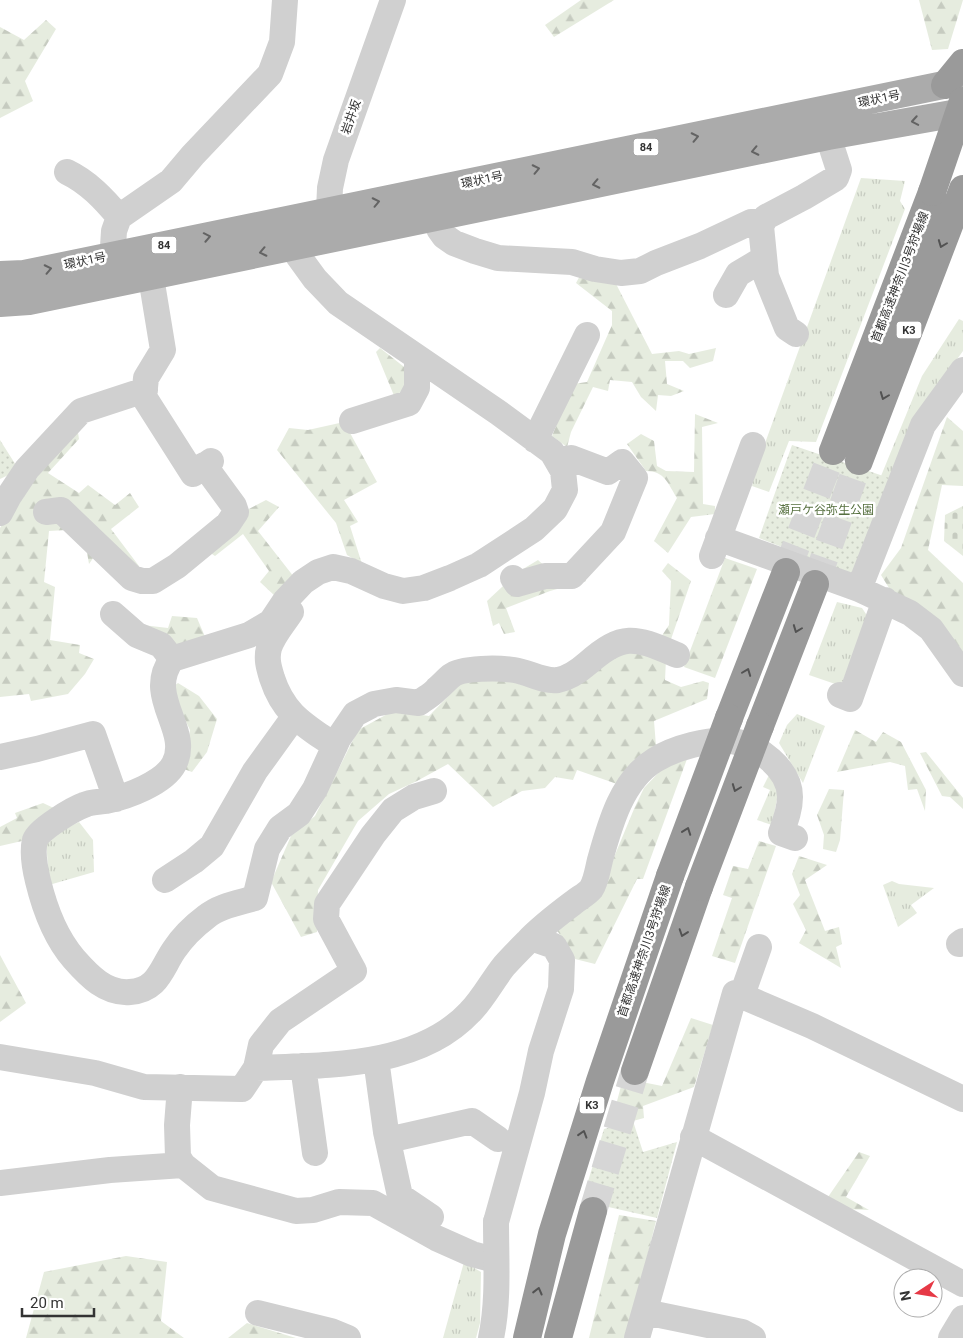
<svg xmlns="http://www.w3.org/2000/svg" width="963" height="1338" viewBox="0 0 963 1338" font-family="Roboto,'Noto Sans JP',sans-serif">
	<defs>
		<pattern id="grass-tufts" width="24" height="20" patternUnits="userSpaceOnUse" patternTransform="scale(1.25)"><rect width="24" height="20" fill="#e6ecdf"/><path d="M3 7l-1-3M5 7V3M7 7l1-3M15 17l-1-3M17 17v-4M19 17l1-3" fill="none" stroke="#c6cbc0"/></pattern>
		<pattern id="forest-firs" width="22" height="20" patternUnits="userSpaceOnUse" patternTransform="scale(1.25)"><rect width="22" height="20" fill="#e6ecdf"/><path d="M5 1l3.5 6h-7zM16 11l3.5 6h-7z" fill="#c6cbc0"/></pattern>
		<pattern id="cemetery-stones" width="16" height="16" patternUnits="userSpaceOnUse" patternTransform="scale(1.25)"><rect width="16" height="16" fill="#e6ecdf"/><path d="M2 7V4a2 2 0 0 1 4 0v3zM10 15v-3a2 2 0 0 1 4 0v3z" fill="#c6cbc0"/></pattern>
		<pattern id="park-dots" width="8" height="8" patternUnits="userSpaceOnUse" patternTransform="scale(1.25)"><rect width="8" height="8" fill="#e6ecdf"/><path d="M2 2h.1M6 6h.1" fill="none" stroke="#c6cbc0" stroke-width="1.8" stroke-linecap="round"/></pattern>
	</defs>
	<rect width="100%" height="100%" fill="#fff"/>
	<path fill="url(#grass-tufts)" d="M861,178l44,3 -5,20 5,8 -89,233 -27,-1 -20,51 -17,-6 4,-18z
		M959,319l4,2v30l-32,44 -50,108v-27l41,-100z
		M837,602l25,6 6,9 -27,69 -32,-11z
		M797,714l28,12 -22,57 -24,-40 8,-18z
		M771,771l8,18 -7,36 -15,-5 13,-30 -7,-3z
		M79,822l14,18 1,32 -45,13 -3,-47z
		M892,881l7,3 35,4 -23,17 6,8 -19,14 -15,-42z
		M464,1262l17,10 -1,51 -4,15h-33z"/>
	<path fill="url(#forest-firs)" d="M581,0h33l-60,37 -9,-12z
		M919,0h44l-15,49 -16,1z
		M46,20l10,9 -31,52 8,20 -33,17v-91l24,13z
		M582,272l31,6 39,76 27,-3 10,3 27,-6 -3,13 -23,7 -7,-7h-18l2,23 17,7 -13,5 -13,-1 -2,16 -15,-14 -9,-15 -22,-2 -2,11 -15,-4 -22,45 -4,15 -15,-11 21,-52 14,-2 25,-57v-14l-36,-28z
		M380,348l28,22 3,10 -16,18 -19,-46z
		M695,414l23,9 -16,4 1,77 12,2v8l-24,3 -23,36 -14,-12 23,-43c-9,-14 -12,-27 -31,-27l-19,-27 14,-10 13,7 3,25 9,5 28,1z
		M947,417l16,14v55l-21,-1 -14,65 35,33v83l-66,-65 -16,-26 20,-27z
		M344,422l33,60 -33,18 14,22 -8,4 12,38 -15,-9 -11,-32 -59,-73 12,-22 19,2z
		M77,426l2,13 -31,34 31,20 9,-8 27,20 15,-12 9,14 -28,22 34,45 -40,-33 -16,23 -6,-35 -34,2 -5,51 11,5 -5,53 30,5 -1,8 15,6 -9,15 -17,20 -37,7 -2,-7 -29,3v-169l31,-55z
		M266,500l13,7 -21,24 36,46 -19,19 -15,-14 9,-11 -26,-37 -28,22 -9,-6 39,-39z
		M725,558l32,11 -42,109 -31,-11z
		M538,560l12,11 25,-2 11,12 -36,10 -44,17 9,24 -11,2 -5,-11 -6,3 -6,-25 31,-29z
		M668,563l23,18 -22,64 -10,-5 10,-15 2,-44 -9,-10z
		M172,616l25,2 9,21 -34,9 -38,-24 34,4z
		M616,650l50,9 -1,21 16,7 22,-6 6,2 -2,16 -53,22 2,25 -39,38 -40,-14 -4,10 -18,-3 -10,11 -23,3 -29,16 -45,-43 -31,17 -28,13 -31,27 -40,69 -1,42 -16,5 -30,-55 20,-46 24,-20 43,-86 35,-19 36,5 32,-33 30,-8 39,7z
		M178,683l21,13 18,23 -10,33 -15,20 -11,-4 6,-16 3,-22 -20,-41z
		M855,730l21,12 7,-10 18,10 25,48 -1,21 -8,-22 -9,1 -3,-24 -15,-4 -53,10z
		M926,752l37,46v11l-13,-12 -8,-1 -22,-43z
		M687,759l-44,120h-6l-42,85 -20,-5 -20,-32 42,-29 37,-89 10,-21 19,-20z
		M829,789l15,1 -4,50 -4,12 -13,-3 1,-14 -7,-20z
		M43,803l15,7 -36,31 -22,5v-19l17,-9 -2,-5z
		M759,841l17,5 -41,117 -23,-7 20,-58 -9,-3 10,-29 15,3z
		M799,856l28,9 -22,15 20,51 14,-4 3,17 -6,3 5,21 -42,-25 7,-13 -13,-26 7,-9 -8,-21z
		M0,955l26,48 -26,19z
		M691,1018l22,7 -19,62 -51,19 1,12 -11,3 -17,-16 5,-19 16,-5 25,5z
		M859,1152l11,4 -24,41 23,13 -26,-1 -15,-12z
		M619,1215l37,6 -29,117h-38z
		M126,1256l41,6 -6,59 23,17h-158l18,-66z
		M247,1323l49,15h-68z"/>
	<path fill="url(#cemetery-stones)" d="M963,506v50l-19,-15 1,-26z"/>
	<path fill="url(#park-dots)" d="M0,440l19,30 -19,9z
		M792,445l100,34 -34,92 -9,2 -90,-35z
		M633,1121l10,31 34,-10 -20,76 -75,-17 22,-72z"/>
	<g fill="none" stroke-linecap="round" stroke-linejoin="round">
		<path stroke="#d6d6d6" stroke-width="28" stroke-dasharray="28 14" stroke-linecap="butt" d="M786,572l47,-121
			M815,584l44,-123
			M593,1211l42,-140"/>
		<path stroke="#d0d0d0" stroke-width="26" d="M67,172c21,10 37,27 52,45
			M439,216v13l5,7 10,7 21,8 23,7 74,4 23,7 26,4 19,-2 16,-8 44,-17 51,-24h12
			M328,234l2,-46 6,-28 57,-160
			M291,246l24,33 23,24 161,110 53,39 11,19 2,19 -10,19 -21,20 -55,36 -29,13 -26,10 -21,3 -19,-5 -33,-15 -18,-4 -15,5 -15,10 -18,19 -14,21 -22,13 -77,24c-28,38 20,71 2,105 -10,19 -47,33 -68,37 -7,1 -16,1 -22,4 -11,4 -46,25 -49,35 -3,12 0,29 3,41 7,29 17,56 36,78 15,17 32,35 56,33 28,-2 31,-23 44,-42 8,-12 20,-24 32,-33 13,-11 32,-14 49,-19l12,-49 13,-21 19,-14 16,-25 23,-50 17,-25 19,-10 22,-4 23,3c6,-5 13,-8 18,-14 5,-4 9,-9 14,-13 11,-9 49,-8 63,-6 15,2 29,12 44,10 11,-2 22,-10 30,-17 36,-32 48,-25 89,-8
			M111,277l3,-46 5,-14 52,-36 22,-26 77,-81 12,-32 3,-42
			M151,277l12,73 -17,28 -2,19 49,77 18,-13
			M726,295l12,-21 25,-15
			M796,334l-9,-6 -21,-52 -5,-50 5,-9 38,-20 32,-19 3,-8 -11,-34
			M352,421l57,-18 8,-15v-31
			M535,440l52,-105
			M46,512l15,-2 71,68 10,3h11l24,-15 51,-42 8,-12 -2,-6 -30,-41
			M0,513l9,-17 18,-27 54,-58 64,-21
			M718,538l141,51 51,24 21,16 32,45
			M712,556l41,-111
			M513,578l4,6 28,-8h27l41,-44 22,-54 -13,-16 -14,10 -37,-14 -14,2
			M859,589l64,-164 40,-55
			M291,612c-7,11 -18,23 -22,36 -3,11 0,20 3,30 12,37 33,47 63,68
			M113,614l24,21 24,10 11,14
			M840,695l10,4 35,-99
			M0,757l37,-8 56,-15 23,65
			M165,880l29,-19 18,-15 43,-75 39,-54
			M959,944l4,-3
			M742,995l17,-48
			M0,1057l95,16 49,14 98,2 14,-21c70,-3 162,0 214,-56 13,-13 22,-31 34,-46 7,-8 15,-16 23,-24 14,-15 30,-27 46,-39 6,-5 14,-9 18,-14 5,-7 7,-21 9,-29 10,-36 22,-80 55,-100 19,-12 55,-22 77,-19 26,4 58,28 58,56 0,13 -5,25 -9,36l14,5
			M376,1059l10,73 14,64 31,21
			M303,1066l12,87
			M256,1068l5,-23 19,-24 74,-50 -28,-52 1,-15 46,-69 20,-25 21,-13 20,-6
			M180,1087l-3,38 1,32 5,8 29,23 84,23 17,-1 26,-8 34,1 63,35 36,16 19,5
			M693,1137l270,147
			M388,1140l84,-19 26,18
			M0,1183l110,-13 73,-5
			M496,1222l36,-129 9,-42 20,-62 1,-29 -8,-14 -23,-8
			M645,1312l97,20 11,6
			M258,1313l73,18 17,7
			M637,1338l98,-345 77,33 151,73
			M951,1338l12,-20"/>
		<path stroke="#ababab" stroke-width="28" d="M0,275l24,-1 939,-193
			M0,303l29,-2 799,-165 135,-24"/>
		<path stroke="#9a9a9a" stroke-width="28" d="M945,85l18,-22
			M833,451l99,-259
			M859,461l104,-272
			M729,718l57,-146
			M760,726l55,-142
			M635,1071l64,-184
			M527,1338l25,-104 48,-153 70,-205
			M558,1338l35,-127"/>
		<path stroke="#d0d0d0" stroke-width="26" d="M491,1338c8,-37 5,-78 5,-116"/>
		<path stroke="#9a9a9a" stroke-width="28" d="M932,192l31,-91
			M670,876l59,-158
			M699,887l61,-161"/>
	</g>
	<defs><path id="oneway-chevron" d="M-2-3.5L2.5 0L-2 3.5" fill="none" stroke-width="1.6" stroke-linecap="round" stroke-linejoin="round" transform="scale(1.25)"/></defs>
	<g stroke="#636363">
		<use href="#oneway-chevron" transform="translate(915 121) rotate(170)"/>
		<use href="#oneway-chevron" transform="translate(695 137) rotate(-12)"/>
		<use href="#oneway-chevron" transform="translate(755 151) rotate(168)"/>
		<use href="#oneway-chevron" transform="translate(536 169) rotate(-12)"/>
		<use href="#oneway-chevron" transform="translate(596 184) rotate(168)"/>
		<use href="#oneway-chevron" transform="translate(376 202) rotate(-12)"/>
		<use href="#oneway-chevron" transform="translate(207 237) rotate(-11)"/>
		<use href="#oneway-chevron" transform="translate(263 252) rotate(168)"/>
		<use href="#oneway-chevron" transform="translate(48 269) rotate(-12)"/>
	</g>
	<g stroke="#525252">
		<use href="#oneway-chevron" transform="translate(942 244) rotate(111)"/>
		<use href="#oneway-chevron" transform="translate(884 396) rotate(111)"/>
		<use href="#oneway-chevron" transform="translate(797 629) rotate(111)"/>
		<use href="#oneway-chevron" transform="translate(747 672) rotate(-69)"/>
		<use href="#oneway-chevron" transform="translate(736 788) rotate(111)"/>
		<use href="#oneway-chevron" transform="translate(687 831) rotate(-70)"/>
		<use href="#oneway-chevron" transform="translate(683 933) rotate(109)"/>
		<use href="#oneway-chevron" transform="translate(583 1134) rotate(-73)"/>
		<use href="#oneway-chevron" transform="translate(538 1291) rotate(-76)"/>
	</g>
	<g text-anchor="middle" stroke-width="5" stroke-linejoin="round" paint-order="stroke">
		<g fill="#fff" stroke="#707070" stroke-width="1">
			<rect x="633.5" y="138.5" width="25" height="17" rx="4"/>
			<rect x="151.5" y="236.5" width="25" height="17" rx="4"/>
			<rect x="896.5" y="321.5" width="25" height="17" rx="4"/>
			<rect x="579.5" y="1096.5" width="25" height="17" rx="4"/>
		</g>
		<g font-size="11" font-weight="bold" fill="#333">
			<text x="646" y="151">84</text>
			<text x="164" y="249">84</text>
			<text x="909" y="334">K3</text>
			<text x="592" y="1109">K3</text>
		</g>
		<g font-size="12" fill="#333" stroke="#fff">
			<text transform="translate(879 99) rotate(-12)" y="4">環状1号</text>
			<text transform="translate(351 117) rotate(-71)" y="4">岩井坂</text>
			<text transform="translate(482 180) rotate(-12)" y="4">環状1号</text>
			<text transform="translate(85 261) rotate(-12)" y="4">環状1号</text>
			<text transform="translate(900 277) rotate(-69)" y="4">首都高速神奈川3号狩場線</text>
			<text transform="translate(644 951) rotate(-71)" y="4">首都高速神奈川3号狩場線</text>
		</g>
		<g font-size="12" fill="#56703f" stroke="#fff">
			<text x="826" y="514">瀬戸ケ谷弥生公園</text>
		</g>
	</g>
	<g transform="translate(918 1293) rotate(258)"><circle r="24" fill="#ffffff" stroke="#adadad"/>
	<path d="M0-4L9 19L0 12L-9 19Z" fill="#e63946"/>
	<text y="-8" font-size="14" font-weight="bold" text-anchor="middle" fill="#333333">N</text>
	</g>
	<path d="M22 1308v8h72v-8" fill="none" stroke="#333333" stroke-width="2.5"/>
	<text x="30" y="1308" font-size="15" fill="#333333" stroke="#ffffff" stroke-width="4" paint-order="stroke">20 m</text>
</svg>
